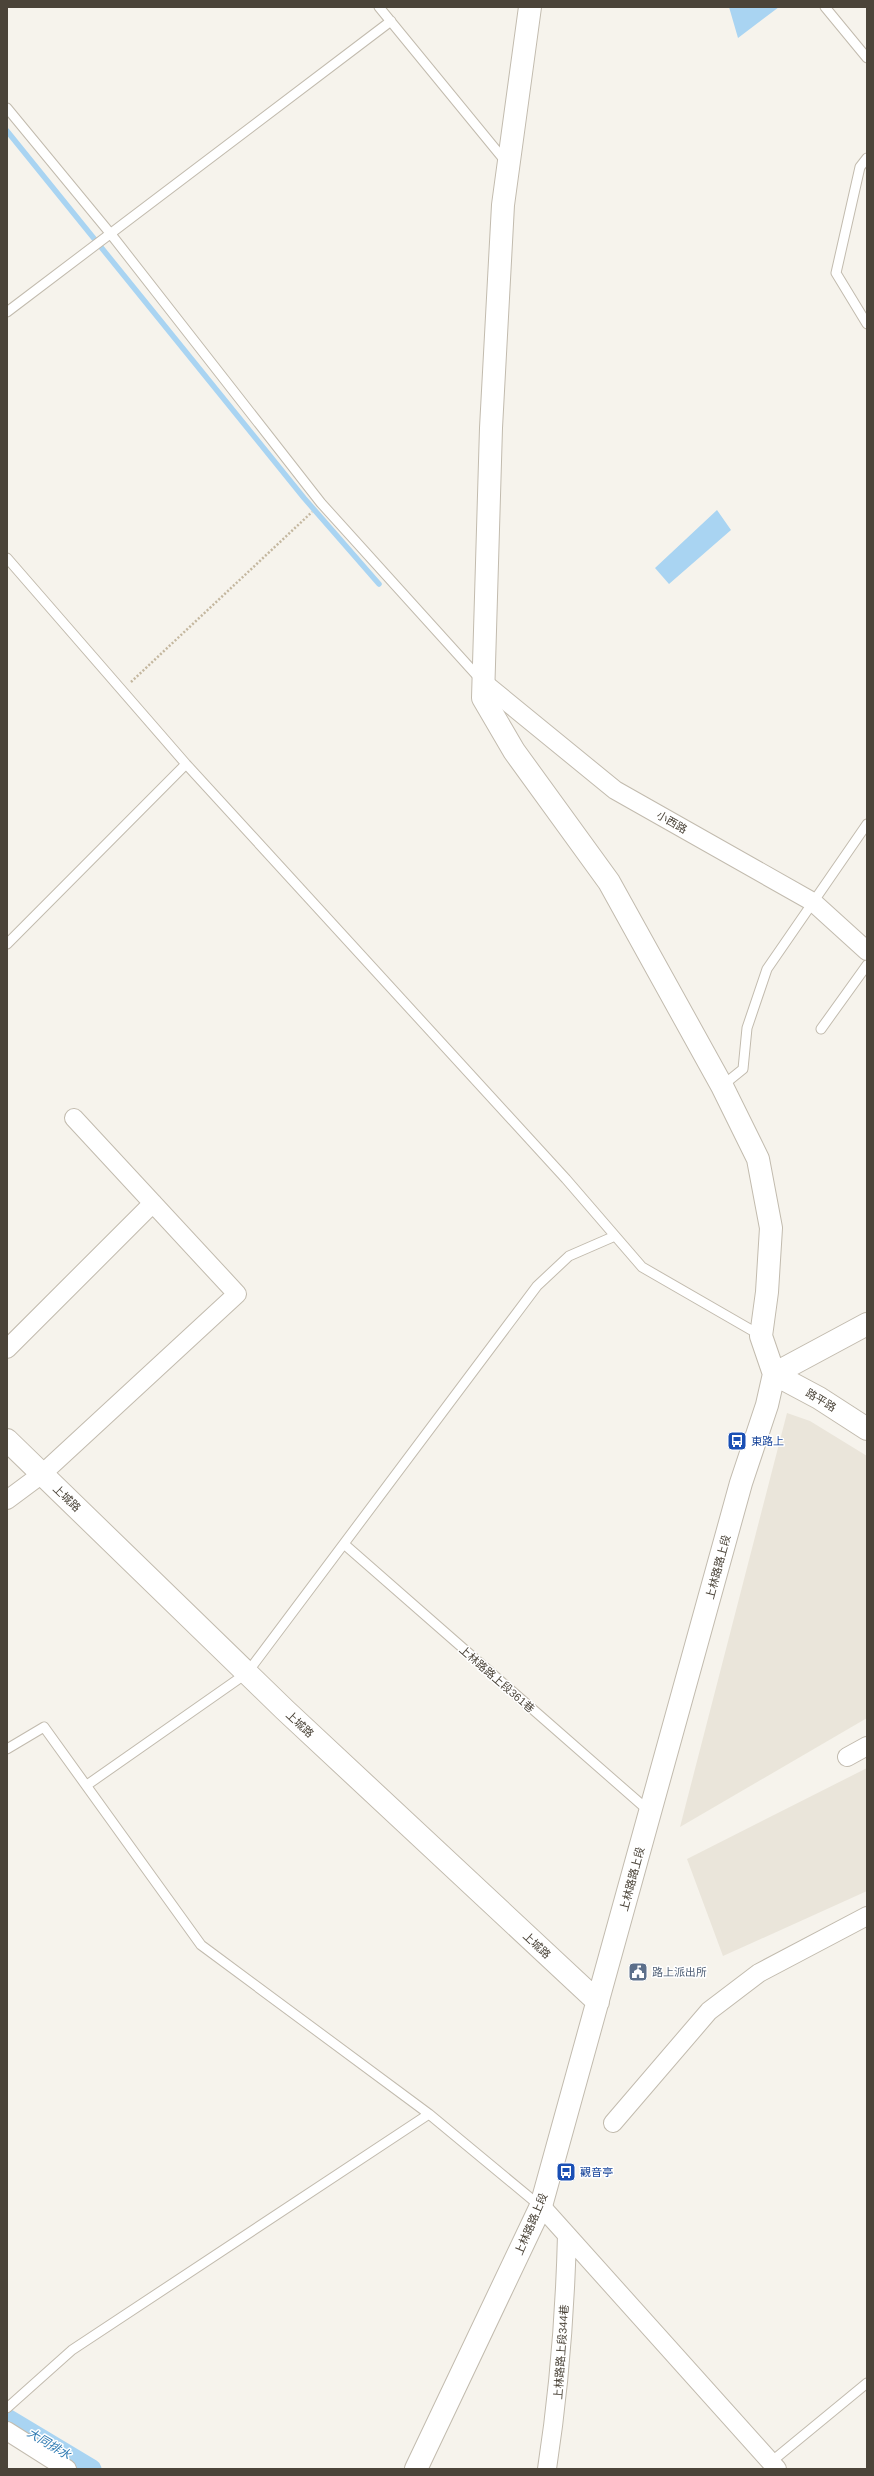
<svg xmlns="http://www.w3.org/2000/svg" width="874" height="2476" viewBox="0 0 874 2476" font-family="Arial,'Noto Sans TC',sans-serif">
	<rect width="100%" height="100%" fill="#f6f3ec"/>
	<path fill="#eae5da" d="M787,1413l23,8 57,35v262l-187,109z
		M867,1768v123l-144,65 -36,-97z"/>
	<path fill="#a9d4f2" d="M729,7h50l-41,31z
		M717,510l14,20 -62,54 -14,-16z"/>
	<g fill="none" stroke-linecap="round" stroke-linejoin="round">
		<path stroke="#a9d4f2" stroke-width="5.5" d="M7,131l297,367 75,86"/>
		<path stroke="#a9d4f2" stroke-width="19" d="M7,2418l85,51"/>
		<defs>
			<path id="service" d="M379,7l127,155
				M825,7l42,51
				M7,108l103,125 211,270 160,177
				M867,158l-7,9 -24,106 31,51
				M7,312l384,-291
				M7,558l179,206 380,415 76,88 118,68
				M7,944l179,-180
				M821,1029l46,-64
				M722,1086l21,-17 4,-41 20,-59 100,-145
				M344,1544l306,268
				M7,1749l37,-22 157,218 228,169 111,92
				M87,1785l160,-112 290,-387 32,-30 46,-20
				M7,2408l65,-58 357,-236
				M771,2462l96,-79"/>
			<path id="minor" d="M484,683l131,107 198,112 54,49
				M7,1349l146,-146
				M7,1500l35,-26 195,-180 -163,-176
				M847,1757l20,-11
				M613,2123l96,-112 50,-38 108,-57
				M541,2206l236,263
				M7,2431l60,38
				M547,2469c12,-78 18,-155 20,-234"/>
			<path id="tertiary" d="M530,7l-27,198 -12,223 -8,270 31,53 95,131 113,204 36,73 13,69 -4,64 -6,44 13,38
				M774,1374l45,24 48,31
				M7,1440l278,270 313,292
				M416,2469l125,-263 200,-723 26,-78 7,-31 93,-50"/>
		</defs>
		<use href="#service" stroke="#c2bbae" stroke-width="11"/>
		<use href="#minor" stroke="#c2bbae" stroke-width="20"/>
		<use href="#tertiary" stroke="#c2bbae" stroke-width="24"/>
		<path stroke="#c4b79f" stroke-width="2.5" stroke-dasharray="2 2" stroke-linecap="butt" d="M131,682l181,-170"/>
		<use href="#service" stroke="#fff" stroke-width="9"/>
		<use href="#minor" stroke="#fff" stroke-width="18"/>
		<use href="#tertiary" stroke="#fff" stroke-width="22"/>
	</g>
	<defs>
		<symbol id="bus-square" viewBox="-11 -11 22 22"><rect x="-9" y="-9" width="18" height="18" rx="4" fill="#1a4fb4" stroke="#fff"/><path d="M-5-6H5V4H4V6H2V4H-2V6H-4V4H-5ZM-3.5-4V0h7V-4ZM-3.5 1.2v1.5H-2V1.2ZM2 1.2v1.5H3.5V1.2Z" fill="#fff"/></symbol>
		<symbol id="civic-square" viewBox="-11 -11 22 22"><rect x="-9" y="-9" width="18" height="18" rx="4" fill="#5c6f8a" stroke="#fff"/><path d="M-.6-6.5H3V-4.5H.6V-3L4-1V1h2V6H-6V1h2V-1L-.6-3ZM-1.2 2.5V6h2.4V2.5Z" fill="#fff"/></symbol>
	</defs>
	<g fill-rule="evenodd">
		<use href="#bus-square" x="726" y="1430" width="22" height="22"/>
		<use href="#civic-square" x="627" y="1961" width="22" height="22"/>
		<use href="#bus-square" x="555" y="2161" width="22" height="22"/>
	</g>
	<g text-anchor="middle" stroke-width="3" stroke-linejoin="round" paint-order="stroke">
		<g font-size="11" fill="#4b4439" stroke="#fff">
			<text transform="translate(672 822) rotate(30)" y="4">小西路</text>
			<text transform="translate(821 1400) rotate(31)" y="4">路平路</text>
			<text transform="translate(67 1498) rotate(44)" y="4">上城路</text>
			<text transform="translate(718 1567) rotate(-75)" y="4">上林路路上段</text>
			<text transform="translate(497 1679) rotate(41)" y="4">上林路路上段361巷</text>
			<text transform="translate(300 1724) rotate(43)" y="4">上城路</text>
			<text transform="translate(632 1879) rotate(-75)" y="4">上林路路上段</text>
			<text transform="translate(537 1945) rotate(43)" y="4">上城路</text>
			<text transform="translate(531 2224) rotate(-67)" y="4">上林路路上段</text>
			<text transform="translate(561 2352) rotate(-86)" y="4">上林路路上段344巷</text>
		</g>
		<g font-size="11" fill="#164399" stroke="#fff" text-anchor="start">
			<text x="751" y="1445">東路上</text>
			<text x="580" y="2176">觀音亭</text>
		</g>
		<g font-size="11" fill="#4e5e75" stroke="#fff" text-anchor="start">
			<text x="652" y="1976">路上派出所</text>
		</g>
		<g font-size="12" font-style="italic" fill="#2e7ab2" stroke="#fff">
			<text transform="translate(49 2444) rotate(31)" y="4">大同排水</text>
		</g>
	</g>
	<rect width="874" height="2476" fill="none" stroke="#4b4439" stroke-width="16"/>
</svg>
